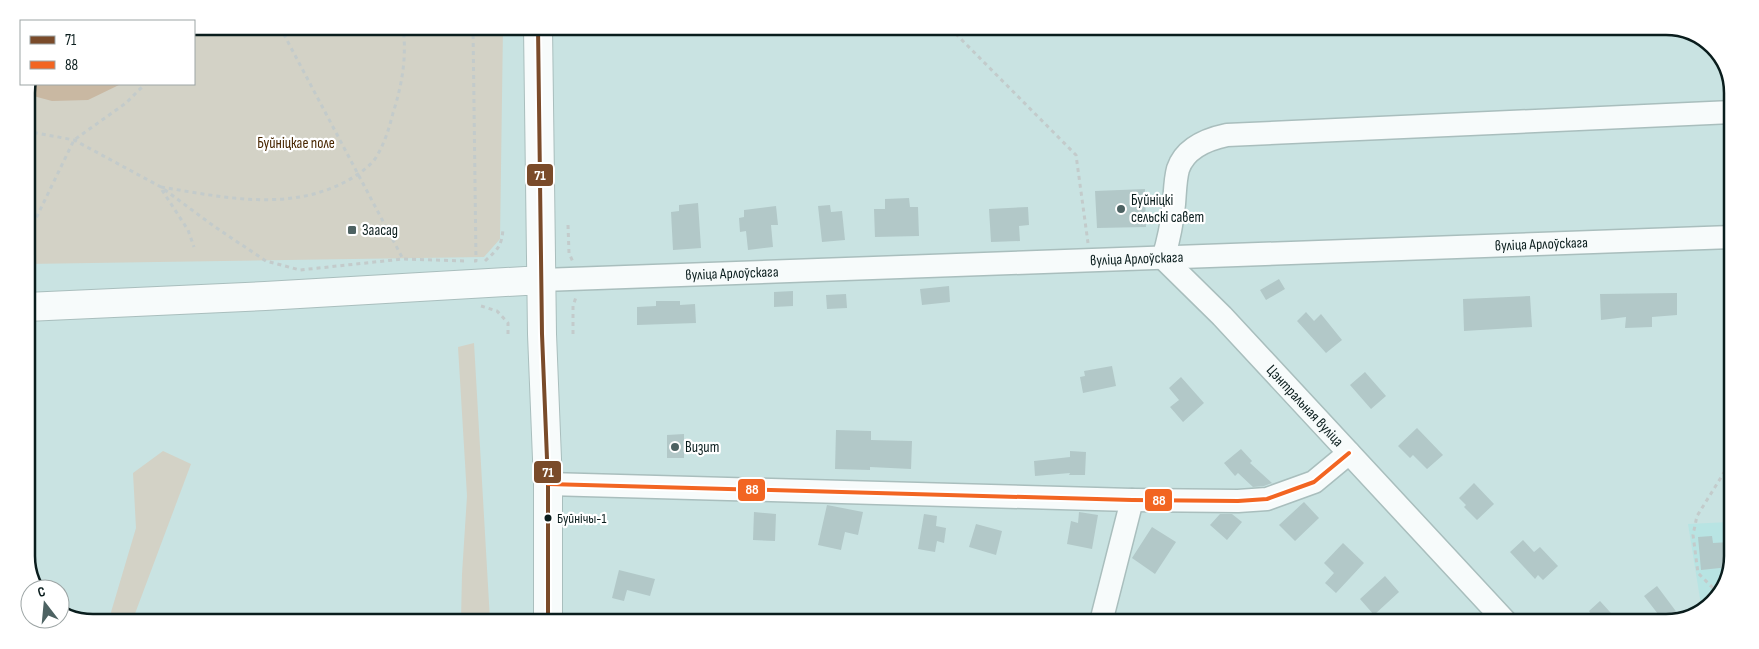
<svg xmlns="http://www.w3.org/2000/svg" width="1759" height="649" viewBox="0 0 1759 649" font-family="'Sofia Sans Condensed',sans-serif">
	<rect width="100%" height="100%" fill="#c9e3e2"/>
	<path fill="#b8e4e3" d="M1730,522l-1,55 -23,32 -4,2 -14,-87z"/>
	<path fill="#d3d2c6" d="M194,26l309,1 -3,212 -16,18 -458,7v-175l3,-5h165z
		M474,343l16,277h-29l1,-46 5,-78 -9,-149z
		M163,451l28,13 -58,155h-24l27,-91 -3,-55z"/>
	<path fill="#c9b8a2" d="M29,84h92l-33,16 -36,1 -26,-7z"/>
	<path fill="#b2c8c8" d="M1145,189l1,38 -49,1 -2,-37z
		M909,198l1,9h8l1,29 -44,1 -1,-28h11v-10z
		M698,203l3,45 -28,2 -2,-38 8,-1v-6z
		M830,205l1,7 11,-1 3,29 -23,2 -4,-36z
		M776,206l2,19h-7l2,22 -25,3 -2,-19 -6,1 -1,-14 5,-1v-7z
		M1028,207l1,18 -10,1 1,15 -29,1 -2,-33z
		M1279,279l6,10 -19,11 -6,-10z
		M949,286l1,16 -28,3 -2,-16z
		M793,291v15l-19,1v-15z
		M1677,293v22l-25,2v10l-27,1 1,-11 -25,3 -1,-26z
		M846,294l1,14 -20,1 -1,-14z
		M1530,296l2,31 -68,4 -1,-32z
		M656,301h24v4l15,-1 1,19 -59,2v-18l19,-1z
		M1306,312l8,9 7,-7 21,26 -16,13 -29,-32z
		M1112,366l4,20 -33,7 -3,-16 5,-1 -1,-5z
		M1365,372l21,24 -15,13 -21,-24z
		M1181,377l23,26 -21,19 -13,-15 9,-7 -10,-12z
		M1417,428l26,27 -16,14 -14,-14 -3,3 -12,-12z
		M836,430l35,1v9l41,1 -1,28 -41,-2v3l-35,-1z
		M684,434v24h-17v-23z
		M1241,449l11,12 -2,2 22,20 -8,3 -11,1 -15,-14 -3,3 -11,-13z
		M1070,451l16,1 -1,23h-16l1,-2 -35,3 -1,-15 36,-4z
		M1474,483l20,21 -17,16 -13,-13 2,-2 -7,-7z
		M1304,502l15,16 -24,23 -16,-16z
		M827,505l36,7 -5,23 -13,-3 -4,18 -23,-5z
		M754,512l22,2 -1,27 -22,-1z
		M1079,512l19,3 -6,34 -25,-5 4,-23 7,2z
		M924,514l13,2 -1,10 10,2 -2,15 -7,-2 -2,11 -17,-3z
		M1220,514h12l10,8 -15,18 -17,-15z
		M976,524l26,7 -6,24 -27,-8z
		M1152,527l24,15 -21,32 -23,-16z
		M1712,536l1,7 17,-1 -1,25 -28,3 -3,-33z
		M1523,540l11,12 6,-5 18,19 -15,14 -5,-5 -3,4 -25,-27z
		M1343,543l21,20 -28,30 -11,-10 9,-10 -10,-10z
		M619,570l36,9 -5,17 -23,-6 -3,11 -12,-3z
		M1385,576l14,16 -25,23 -14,-16z
		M1657,586l24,32 -16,5 -21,-27z
		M1600,601l20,22h-23l-8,-12z"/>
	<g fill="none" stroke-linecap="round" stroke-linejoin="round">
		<defs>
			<g id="minor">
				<path d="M1163,258c6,-18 9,-35 11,-54 1,-11 1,-24 4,-35 7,-21 30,-30 49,-34l505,-23"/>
				<path id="s1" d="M1163,258l59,58 284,306"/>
				<path id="s2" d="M542,280l1190,-43"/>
				<path d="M548,484l584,16 106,1 29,-2 47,-17 35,-29"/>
				<path d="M1101,622l31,-122"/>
			</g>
			<path id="major" d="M538,27l4,307 6,150v136
				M26,307l239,-11 277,-16"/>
		</defs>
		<use href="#minor" stroke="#a9bebd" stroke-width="25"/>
		<use href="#major" stroke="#a9bebd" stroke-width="30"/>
		<path stroke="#c3cbcb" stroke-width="3" stroke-dasharray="4 4" stroke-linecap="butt" d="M280,27l123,232
			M473,27l3,234h-2
			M950,28l126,127 12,88
			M26,131l48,9 87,47 54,40 51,34 34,9 103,-11 65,2
			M161,187c61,10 126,25 184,-5 11,-6 22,-13 30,-23 9,-14 14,-30 18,-46 9,-28 14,-56 10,-86
			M162,190l26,40 6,17
			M568,225l1,28 4,9
			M26,239l48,-99 52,-37 19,-19
			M485,261c13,-12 17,-15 18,-33
			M481,306l16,5 11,12v12
			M573,334v-28l3,-9
			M1713,588l-15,-15 -5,-38 4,-19 33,-53"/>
		<use href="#minor" stroke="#f7fbfb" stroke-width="22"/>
		<use href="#major" stroke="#f7fbfb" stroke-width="28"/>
		<defs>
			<path id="bus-1" d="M538,27l4,307 6,150v136"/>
			<path id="bus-2" d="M548,484l584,16 106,1 29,-2 47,-17 35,-29"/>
		</defs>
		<use href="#bus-1" stroke="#fff" stroke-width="8"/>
		<use href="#bus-2" stroke="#fff" stroke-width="8"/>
		<use href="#bus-1" stroke="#7a4b2a" stroke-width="4"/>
		<use href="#bus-2" stroke="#f26522" stroke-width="4"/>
	</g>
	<g fill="#4d6262" stroke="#fff" stroke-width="2">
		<circle cx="1121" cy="209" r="5"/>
		<rect x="347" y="225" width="10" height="10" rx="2.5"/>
		<circle cx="675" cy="447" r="5"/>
	</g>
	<circle fill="#0a1d1d" stroke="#fff" stroke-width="2" cx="548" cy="518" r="4.5"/>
	<g text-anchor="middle" stroke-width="4.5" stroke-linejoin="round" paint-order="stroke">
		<g font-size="14" fill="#0a1d1d" stroke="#fff" text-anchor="start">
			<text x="557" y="523">Буйнічы-1</text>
		</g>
		<g font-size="15" fill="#482600" stroke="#fff">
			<text x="296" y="148">Буйніцкае поле</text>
		</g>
		<g font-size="15" fill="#0a1d1d" stroke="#fff" text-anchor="start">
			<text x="1131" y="205">Буйніцкі<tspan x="1131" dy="17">сельскі савет</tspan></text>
			<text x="362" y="235">Заасад</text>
			<text x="685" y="452">Визит</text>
		</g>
		<g font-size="15" fill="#0a1d1d" stroke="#fff">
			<text dy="5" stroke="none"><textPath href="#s2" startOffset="1000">вуліца Арлоўскага</textPath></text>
			<text dy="5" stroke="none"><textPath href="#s2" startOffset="595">вуліца Арлоўскага</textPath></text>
			<text dy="5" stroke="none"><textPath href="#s2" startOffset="190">вуліца Арлоўскага</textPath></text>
			<text dy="5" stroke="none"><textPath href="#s1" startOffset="205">Цэнтральная вуліца</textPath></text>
		</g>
	</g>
	<path d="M0 0H1759V649H0ZM93 35H1666A58 58 0 0 1 1724 93V556A58 58 0 0 1 1666 614H93A58 58 0 0 1 35 556V93A58 58 0 0 1 93 35Z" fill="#fff" fill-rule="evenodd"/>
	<path fill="none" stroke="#0a1d1d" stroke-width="2.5" d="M93 35H1666A58 58 0 0 1 1724 93V556A58 58 0 0 1 1666 614H93A58 58 0 0 1 35 556V93A58 58 0 0 1 93 35Z"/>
	<g stroke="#fff" stroke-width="2">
		<rect x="526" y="163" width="28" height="24" rx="5" fill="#7a4b2a"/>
		<rect x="533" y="460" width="29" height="24" rx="5" fill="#7a4b2a"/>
		<rect x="737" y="478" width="29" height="24" rx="5" fill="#f26522"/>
		<rect x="1144" y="488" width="29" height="24" rx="5" fill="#f26522"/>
	</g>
	<g font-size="14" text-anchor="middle" font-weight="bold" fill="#fff">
		<text x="540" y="180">71</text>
		<text x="548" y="477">71</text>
		<text x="752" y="494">88</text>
		<text x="1159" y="505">88</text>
	</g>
	<rect x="20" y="20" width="175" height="65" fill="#ffffff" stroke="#9da5a5"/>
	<rect x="30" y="36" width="25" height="8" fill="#7a4b2a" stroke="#9da5a5"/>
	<text x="65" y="45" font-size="15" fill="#0a1d1d">71</text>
	<rect x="30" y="61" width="25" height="8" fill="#f26522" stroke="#9da5a5"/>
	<text x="65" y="70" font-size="15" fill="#0a1d1d">88</text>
	<g transform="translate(45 604) rotate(344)"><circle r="24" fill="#ffffff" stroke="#9da5a5"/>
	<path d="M0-4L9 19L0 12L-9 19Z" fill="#4d6262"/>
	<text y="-8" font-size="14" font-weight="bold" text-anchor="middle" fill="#0a1d1d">С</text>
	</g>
</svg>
